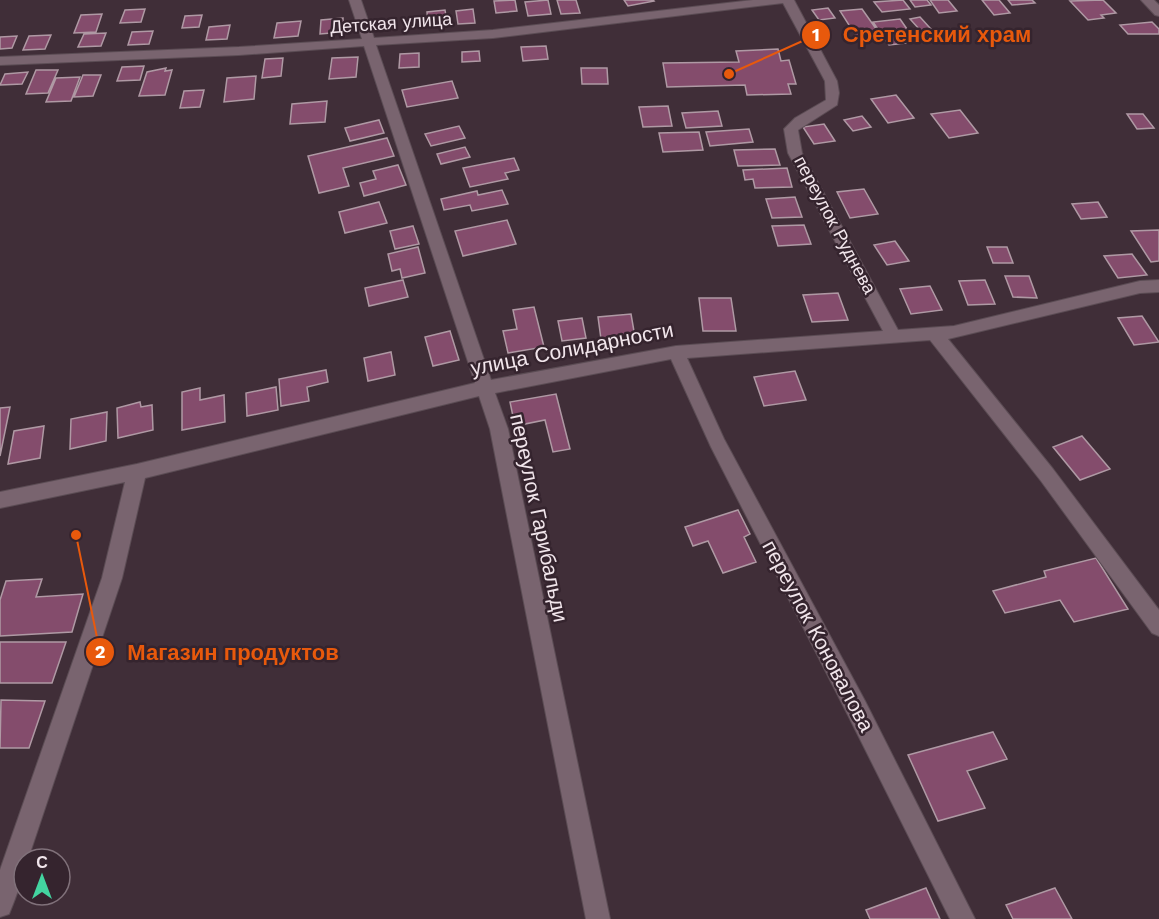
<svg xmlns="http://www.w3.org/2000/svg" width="1159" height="919" viewBox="0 0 1159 919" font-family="'Work Sans',sans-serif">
	<rect width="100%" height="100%" fill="#402e38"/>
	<path fill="#844c6c" stroke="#af99a4" stroke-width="1.5" d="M515,0l2,11 -21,2 -2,-12z
		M548,0l3,14 -23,2 -3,-14z
		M557,0h19l4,13 -19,1z
		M624,0h29l1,1 -26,5z
		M903,0l7,9 -28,3 -8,-10z
		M910,0h17l4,5 -16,2z
		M930,0h18l9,11 -18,2z
		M982,0h17l11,13 -16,2z
		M1008,0h24l3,3 -23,2z
		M1103,0l13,13 -15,2 3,3 -16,2 -18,-19z
		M828,8l7,10 -16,2 -7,-10z
		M145,9l-4,13 -21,1 5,-13z
		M473,9l2,14 -17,1 -2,-13z
		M862,9l17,24 -23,3 -16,-25z
		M445,10l2,12 -19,2 -1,-12z
		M102,14l-6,18 -22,1 7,-18z
		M202,15l-3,12 -17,1 3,-12z
		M920,17l20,22 -17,3 -10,-11 7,-1 -10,-11z
		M343,18v14l-23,2 1,-14z
		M900,19l16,23 -27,3 -16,-23z
		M301,21l-3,15 -24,2 3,-15z
		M1152,22l7,7v5h-31l-8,-9z
		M230,25l-3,14 -21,1 3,-13z
		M153,31l-4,13 -21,1 4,-13z
		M106,33l-5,13 -23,1 6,-13z
		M51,35l-6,14 -22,1 6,-14z
		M17,36l-5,12 -12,1v-12z
		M546,46l2,13 -25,2 -2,-14z
		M778,49l3,12 8,-1 7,24h-8l3,10 -44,1 -2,-10 -78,2 -4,-24 76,-1 -3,-11z
		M479,51l1,10 -18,1v-10z
		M419,53v14l-20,1 1,-14z
		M358,57l-2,20 -27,2 3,-21z
		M283,58l-2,18 -19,2 3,-19z
		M144,66l-4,14 -23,1 5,-14z
		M166,68l-1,3 7,-1 -7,25 -26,1 8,-24z
		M581,68h26l1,16h-26z
		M36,70h22l-10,23 -22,1z
		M28,72l-6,12 -22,1 5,-11z
		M83,75h18l-8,21 -19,1z
		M256,76l-2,23 -30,3 3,-24z
		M80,77l-9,24 -25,1 10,-24z
		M452,81l6,17 -51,9 -5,-17z
		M204,90l-4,17 -20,1 4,-17z
		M896,95l18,23 -26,5 -17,-24z
		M327,101l-2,21 -35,2 2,-20z
		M668,106l4,20 -29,1 -4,-20z
		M960,110l18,23 -29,5 -18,-24z
		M718,111l4,15 -36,2 -4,-15z
		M1127,114h16l11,14 -17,1z
		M862,116l9,11 -18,4 -9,-11z
		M379,120l5,13 -34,8 -5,-13z
		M824,124l11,17 -21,3 -11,-17z
		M459,126l6,12 -34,8 -6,-12z
		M749,129l4,13 -43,4 -4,-14z
		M699,132l4,18 -40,2 -4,-19z
		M387,138l7,18 -51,12 6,18 -30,7 -11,-37z
		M465,147l5,10 -29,7 -4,-10z
		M775,149l5,16 -42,1 -4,-16z
		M514,158l5,12 -14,3 3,6 -38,8 -7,-19z
		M398,165l8,20 -42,11 -4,-13 16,-4 -3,-8z
		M787,168l5,19 -37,1 -2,-9 -8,1 -2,-10z
		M864,189l14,25 -28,4 -13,-26z
		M502,190l6,14 -36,7 -2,-6 -26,5 -3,-11 36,-8 1,4z
		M795,197l7,20 -30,1 -6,-19z
		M379,202l8,21 -42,10 -6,-21z
		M1098,202l9,15 -26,2 -9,-15z
		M507,220l9,24 -53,12 -8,-25z
		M804,225l7,19 -33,2 -6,-20z
		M413,226l6,18 -24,5 -5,-18z
		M1159,230v31l-8,1 -20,-31z
		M895,241l14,20 -22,4 -13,-20z
		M418,247l7,26 -23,5 -2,-9 -8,2 -4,-17z
		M987,247h20l6,16h-20z
		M1132,254l15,21 -29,3 -14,-22z
		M1005,276h24l8,22 -24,-1z
		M403,280l5,17 -39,9 -4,-18z
		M985,280l10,24 -27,1 -9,-24z
		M930,286l12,24 -31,4 -11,-25z
		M838,293l10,27 -36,2 -9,-27z
		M699,298h32l5,33h-33z
		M534,307l10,40 -36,6 -5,-22 14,-2 -4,-19z
		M631,314l4,23 -34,2 -3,-22z
		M1142,316l17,26 -25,3 -16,-27z
		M582,318l4,20 -24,3 -4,-20z
		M450,331l9,29 -26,6 -8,-29z
		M391,352l4,23 -27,6 -4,-23z
		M326,370l2,12 -21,5 2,14 -28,5 -2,-27z
		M795,371l11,29 -42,6 -10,-29z
		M276,387l2,23 -31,6 -1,-23z
		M200,388v12l24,-5 1,27 -43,8v-38z
		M556,394l14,55 -17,3 -8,-32 -30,6 -5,-24z
		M140,402l1,5 11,-2 1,25 -35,8 -1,-30z
		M10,407l-10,49v-48z
		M107,412l-1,29 -36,8 1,-30z
		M44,426l-4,32 -32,6 6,-33z
		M1082,436l28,33 -30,11 -27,-33z
		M738,510l12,24 -6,3 12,25 -33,11 -15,-32 -15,5 -8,-19z
		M1096,558l32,51 -54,13 -14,-22 -55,13 -12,-22 53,-14 -2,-6z
		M42,579l-6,18 47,-3 -11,38 -72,4v-36l6,-19z
		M0,642h66l-14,41h-52z
		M1,700l44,1 -16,47h-29z
		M993,732l14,27 -40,12 18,37 -47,13 -30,-66z
		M926,888l14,31h-70l-4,-9z
		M1055,888l17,31h-59l-7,-14z"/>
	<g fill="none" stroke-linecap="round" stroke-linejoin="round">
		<defs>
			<path id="minor" d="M349,0h12l13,38 119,-8 260,-30h41l43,81 2,12 -2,12 -39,25 4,23 96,177 56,-4 186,-45 19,-1v12l-19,1 -192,46 105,130 106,141v26l-7,-3 -111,-152 -111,-141 -243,18 37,81 141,262 110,218h-25l-101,-202 -138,-270 -40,-88 -176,34 13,36 102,490h-24l-96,-490 -11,-33 -334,82 -23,100 -94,281h-4c0,18 -8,38 -15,55l-9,3v-47l102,-292 23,-96 -125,26v-16l137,-28 338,-81 -111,-337 -125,9 -239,10v-8l239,-10 123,-8zM783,3l42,78 1,19 -31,18 -11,11 4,24 95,178 -207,15 -185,34 -115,-335 117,-7z
				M1141,0h13l5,5v11l-4,-1z"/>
		</defs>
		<use href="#minor" stroke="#5b4c54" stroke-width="2"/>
		<use href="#minor" fill="#79646f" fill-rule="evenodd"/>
	</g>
	<g text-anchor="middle" stroke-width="5" stroke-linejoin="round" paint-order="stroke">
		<g font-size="18" fill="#f1e5eb" stroke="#35242e">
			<text transform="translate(391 23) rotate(-4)" y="6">Детская улица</text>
			<text transform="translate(835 225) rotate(62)" y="6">переулок Руднева</text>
		</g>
		<g font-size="21" fill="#f1e5eb" stroke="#35242e">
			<text transform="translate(572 349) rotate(-11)" y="7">улица Солидарности</text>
			<text transform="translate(539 518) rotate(78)" y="7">переулок Гарибальди</text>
			<text transform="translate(818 636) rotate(62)" y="7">переулок Коновалова</text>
		</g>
	</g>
	<path fill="none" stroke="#e8590c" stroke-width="2" d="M729 74L816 35M76 535L100 652"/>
	<g fill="#e8590c" stroke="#35242e" stroke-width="2">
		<circle cx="729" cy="74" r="6"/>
		<circle cx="76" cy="535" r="6"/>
		<circle cx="816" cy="35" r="15"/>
		<circle cx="100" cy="652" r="15"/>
	</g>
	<g font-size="18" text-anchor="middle" font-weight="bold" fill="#fff">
		<text x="816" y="41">1</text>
		<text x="100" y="658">2</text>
	</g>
	<g font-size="22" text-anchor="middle" font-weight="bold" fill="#e8590c" stroke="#35242e" stroke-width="5" stroke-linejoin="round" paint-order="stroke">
		<text x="937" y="42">Сретенский храм</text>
		<text x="233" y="660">Магазин продуктов</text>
	</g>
	<g transform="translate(42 877)"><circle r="28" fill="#35242e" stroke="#80717a" stroke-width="1.5"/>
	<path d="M0-4.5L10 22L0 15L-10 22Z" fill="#43d4a0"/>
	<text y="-9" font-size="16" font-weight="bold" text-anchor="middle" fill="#f1e5eb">С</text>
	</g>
</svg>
